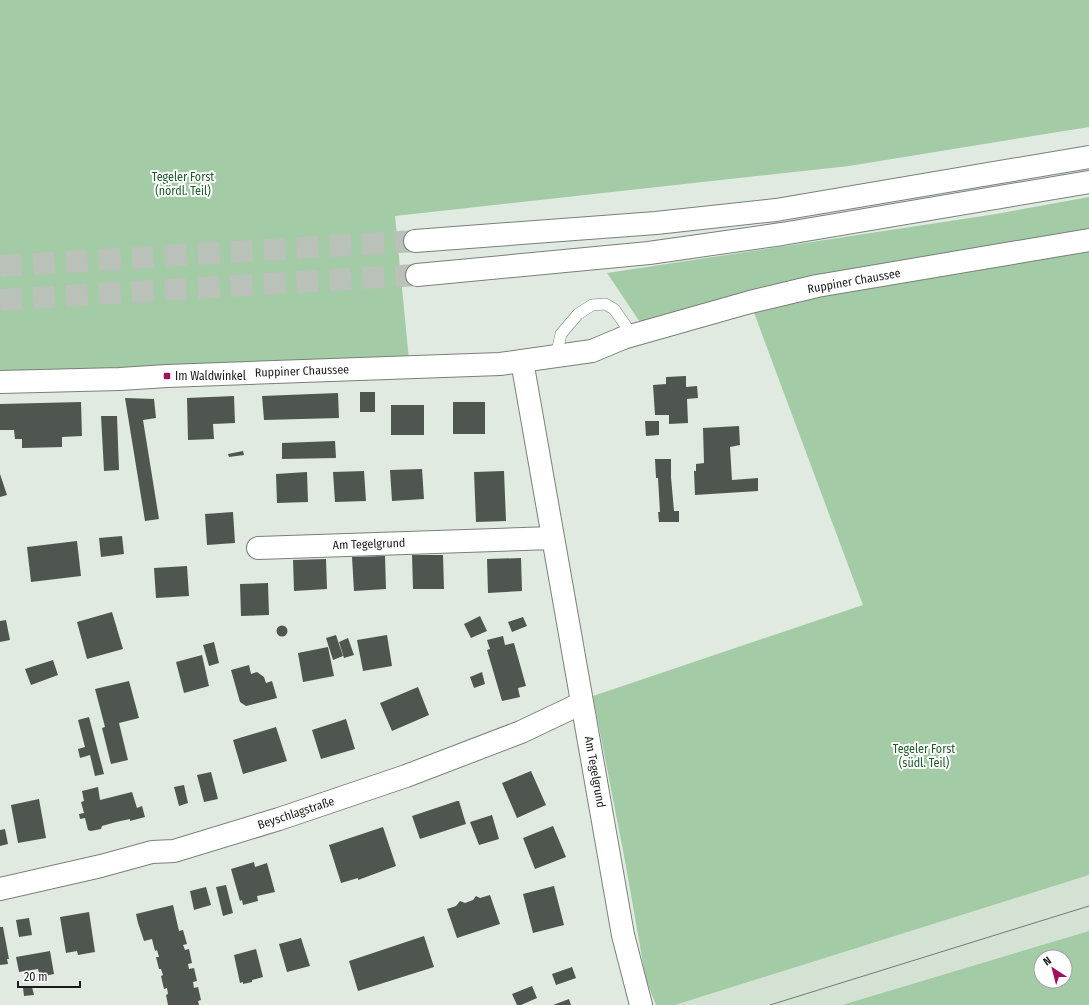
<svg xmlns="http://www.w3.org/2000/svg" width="1089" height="1005" viewBox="0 0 1089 1005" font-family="'Fira Sans Condensed',sans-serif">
	<rect width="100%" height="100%" fill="#e1eae1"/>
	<path fill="#d3e2d3" d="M1089,875v56l-247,74h-167z"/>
	<path fill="#a3cba5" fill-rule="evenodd" d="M0,0h1089v127l-240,39 -454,50 14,144 -409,13z
		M1089,197v678l-414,130h-19l-10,-25 -21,-119 -32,-165 270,-91 -113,-303 -104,29 -39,-58 389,-59z
		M1089,931v74h-247zM1041,957h24v24h-24z"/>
	<path fill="#4f564f" d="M686,376v11l11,-1 1,12 -11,1 1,24 -19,1v-9h-14l-2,-30 13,-1v-7z
		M360,392h15v20h-15z
		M338,393l1,25 -75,2 -2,-24z
		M234,396l1,27 -22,1 1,15 -26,1 -1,-42z
		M125,398l29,1 2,19 -13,2 16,99 -14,2z
		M81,402l1,34 -20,1v10l-40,1v-9h-7l-1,-9h-14v-26z
		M453,402h32v32h-32z
		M391,405h33v30h-33z
		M101,416h16l2,54 -15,1z
		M645,421h14v14l-13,1z
		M739,426l1,19 -10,2 2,33 26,-2v13l-63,4 -1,-24h2v-7l8,-1 -1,-35z
		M335,441l1,17 -54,1v-16z
		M243,451l1,4 -15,2 -1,-3z
		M655,459h16v18l3,34h5v11h-20l-1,-10h2l-2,-34h-2z
		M422,469l2,30 -32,2 -2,-31z
		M364,471l2,30 -31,1 -2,-30z
		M504,471l2,50 -30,1 -2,-50z
		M307,472l1,30 -31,1 -1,-29z
		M0,474l7,21 -7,2z
		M233,512l2,31 -28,2 -2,-31z
		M122,536l2,18 -23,3 -2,-19z
		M77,541l4,35 -50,6 -4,-35z
		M412,555h31l1,34h-31z
		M385,556l1,33 -32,2 -2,-34z
		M521,558l1,33 -34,2 -1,-34z
		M326,559l1,30 -33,2 -1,-31z
		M187,566l2,30 -33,2 -2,-30z
		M268,583l1,32 -28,1 -1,-32z
		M112,612l11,37 -36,10 -10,-37z
		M480,616l7,15 -16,7 -7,-14z
		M523,617l4,9 -15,6 -4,-10z
		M6,620l4,20 -10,2v-21z
		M276.5 631a5.5 5.5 0 1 1 11 0a5.5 5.5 0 1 1-11 0Z
		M336,635l7,21 -10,4 -7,-22z
		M387,635l5,31 -29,5 -6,-31z
		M503,636l2,9 9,-2 12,43 -8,2 2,9 -18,4 -15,-51 3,-1 -3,-9z
		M348,638l6,17 -10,3 -5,-16z
		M214,642l5,21 -10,3 -6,-21z
		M328,647l6,29 -31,6 -5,-29z
		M202,655l7,31 -25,7 -8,-31z
		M53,660l5,15 -27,10 -6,-16z
		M249,665l2,9 6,-2 7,5 2,6 6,-2 5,17 -31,8 -6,-4 -9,-32z
		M482,672l3,12 -11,4 -4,-11z
		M129,681l10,37 -20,5 9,37 -17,4 -9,-36 3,-1 -10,-38z
		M418,687l11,28 -37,16 -12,-28z
		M89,717l15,57 -9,2 -5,-21 -10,3 -2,-9 7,-2 -7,-27z
		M346,719l9,30 -34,10 -9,-29z
		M276,727l11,34 -44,13 -10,-34z
		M531,771l15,34 -29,13 -15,-35z
		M211,772l7,27 -14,3 -7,-27z
		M184,785l4,18 -9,3 -5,-19z
		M98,787l2,13 32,-8 5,16 5,-2 3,11 -15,4v-2l-14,3 -14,4 -1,3 -10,2 -3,-1 -3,-12 -5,1 -1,-5 5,-1 -3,-11 3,-1 -2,-10z
		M39,799l7,39 -28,5 -7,-38z
		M457,801h2l7,23 -46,15 -8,-23z
		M492,815l7,24 -20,6 -9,-23z
		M553,826l13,31 -31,12 -12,-31z
		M383,827l13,39 -38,14v-2l-17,5 -12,-38z
		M5,829l3,15 -8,2v-16z
		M254,862l1,5 12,-4 8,29 -18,4 1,5 -15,4 -1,-5 -2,1 -9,-32z
		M226,885l7,28 -10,3 -7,-29z
		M554,886l10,39 -31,8 -10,-39z
		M206,887l5,18 -17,5 -4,-19z
		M490,895l10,29 -43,14 -10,-29 9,-3 4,-5 5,2 8,-3 3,-4 4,2z
		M173,905l6,26 4,-1 4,14 -4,1 2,5 4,-1 3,14 -4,1 1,5 5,-1 3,13 -4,1 1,6 4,-1 3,13 -3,1 1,4h-31l-2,-10 2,-1 -1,-6 -3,1 -3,-13 2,-1 -2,-6h-2l-3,-12h3l-2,-7 -2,1 -3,-12 -8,2 -6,-18 -2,-9z
		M89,912l6,40 -17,3 -1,-4 -11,2 -6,-36z
		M29,918l3,17 -13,2 -3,-17z
		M0,927h3l6,32h-2l1,5 -8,1z
		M424,936l10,31 -76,24 -9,-30z
		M301,938l9,28 -23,6 -8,-28z
		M256,949l7,28 -11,3v2l-9,2v-2l-3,1 -6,-28z
		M50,951l4,23 -14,3 -2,-8 -19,3 -3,-15z
		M572,967l4,11 -20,7 -4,-11z
		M532,986l5,12 -16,7h-4l-5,-11z
		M32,987l2,8 -10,1 -1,-8z
		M569,999l2,6h-18z"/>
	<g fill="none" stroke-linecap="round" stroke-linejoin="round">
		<path stroke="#b9c1b9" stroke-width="22" stroke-dasharray="22 11" stroke-linecap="butt" d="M0,266l415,-25
			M0,300l417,-25"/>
		<defs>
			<path id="lane" d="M556,356l5,-22 17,-20 14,-9 13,-1 9,5 12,17 -3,12"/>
			<path id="street" d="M623,338l127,-36 67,-16 272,-46
				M522,361l101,574 18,70
				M258,548l294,-10
				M0,889l101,-23 51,-14 22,-1 105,-32 127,-43 115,-44 61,-29"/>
			<path id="secondary" d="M0,382l120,-3 47,-3 333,-12 92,-13 31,-13"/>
			<path id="highway" d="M415,241l241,-18 120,-13 313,-53
				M417,275l232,-22 133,-19 307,-52"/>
		</defs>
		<use href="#lane" stroke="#788079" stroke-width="12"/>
		<use href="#street" stroke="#788079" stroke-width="24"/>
		<use href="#secondary" stroke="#788079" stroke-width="24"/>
		<use href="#highway" stroke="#788079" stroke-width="24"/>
		<use href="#lane" stroke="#fff" stroke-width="11"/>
		<use href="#street" stroke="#fff" stroke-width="22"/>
		<use href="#secondary" stroke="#fff" stroke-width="22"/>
		<use href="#highway" stroke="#fff" stroke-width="22"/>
		<path stroke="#747a74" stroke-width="1" d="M770,1005l319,-99"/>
	</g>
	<rect fill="#a0125c" stroke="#fff" stroke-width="1.5" x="163" y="372" width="8" height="8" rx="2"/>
	<g text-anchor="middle" stroke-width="4" stroke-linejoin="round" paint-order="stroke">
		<g font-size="12" fill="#205d2a" stroke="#fff">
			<text x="183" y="181">Tegeler Forst<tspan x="183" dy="14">(nördl. Teil)</tspan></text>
			<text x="924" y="753">Tegeler Forst<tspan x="924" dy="14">(südl. Teil)</tspan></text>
		</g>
		<g font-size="12" fill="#191c19" stroke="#fff">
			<text transform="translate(854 281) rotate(-10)" y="4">Ruppiner Chaussee</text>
			<text transform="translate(302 371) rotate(-2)" y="4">Ruppiner Chaussee</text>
			<text transform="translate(369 544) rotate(-2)" y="4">Am Tegelgrund</text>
			<text transform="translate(595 772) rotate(80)" y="4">Am Tegelgrund</text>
			<text transform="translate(296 813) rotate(-18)" y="4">Beyschlagstraße</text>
		</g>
		<g font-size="12" fill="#191c19" stroke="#fff" text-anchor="start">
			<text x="175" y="380">Im Waldwinkel</text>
		</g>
	</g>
	<g transform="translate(1053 969) rotate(324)"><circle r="19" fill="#ffffff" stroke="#a3a4a3"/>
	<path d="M0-3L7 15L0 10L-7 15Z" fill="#a0125c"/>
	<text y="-6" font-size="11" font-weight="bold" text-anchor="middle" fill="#191c19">N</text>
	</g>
	<path d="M18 981v6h62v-6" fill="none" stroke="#191c19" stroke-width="2"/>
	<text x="24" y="981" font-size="12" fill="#191c19" stroke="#ffffff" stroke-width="3" paint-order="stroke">20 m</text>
</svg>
